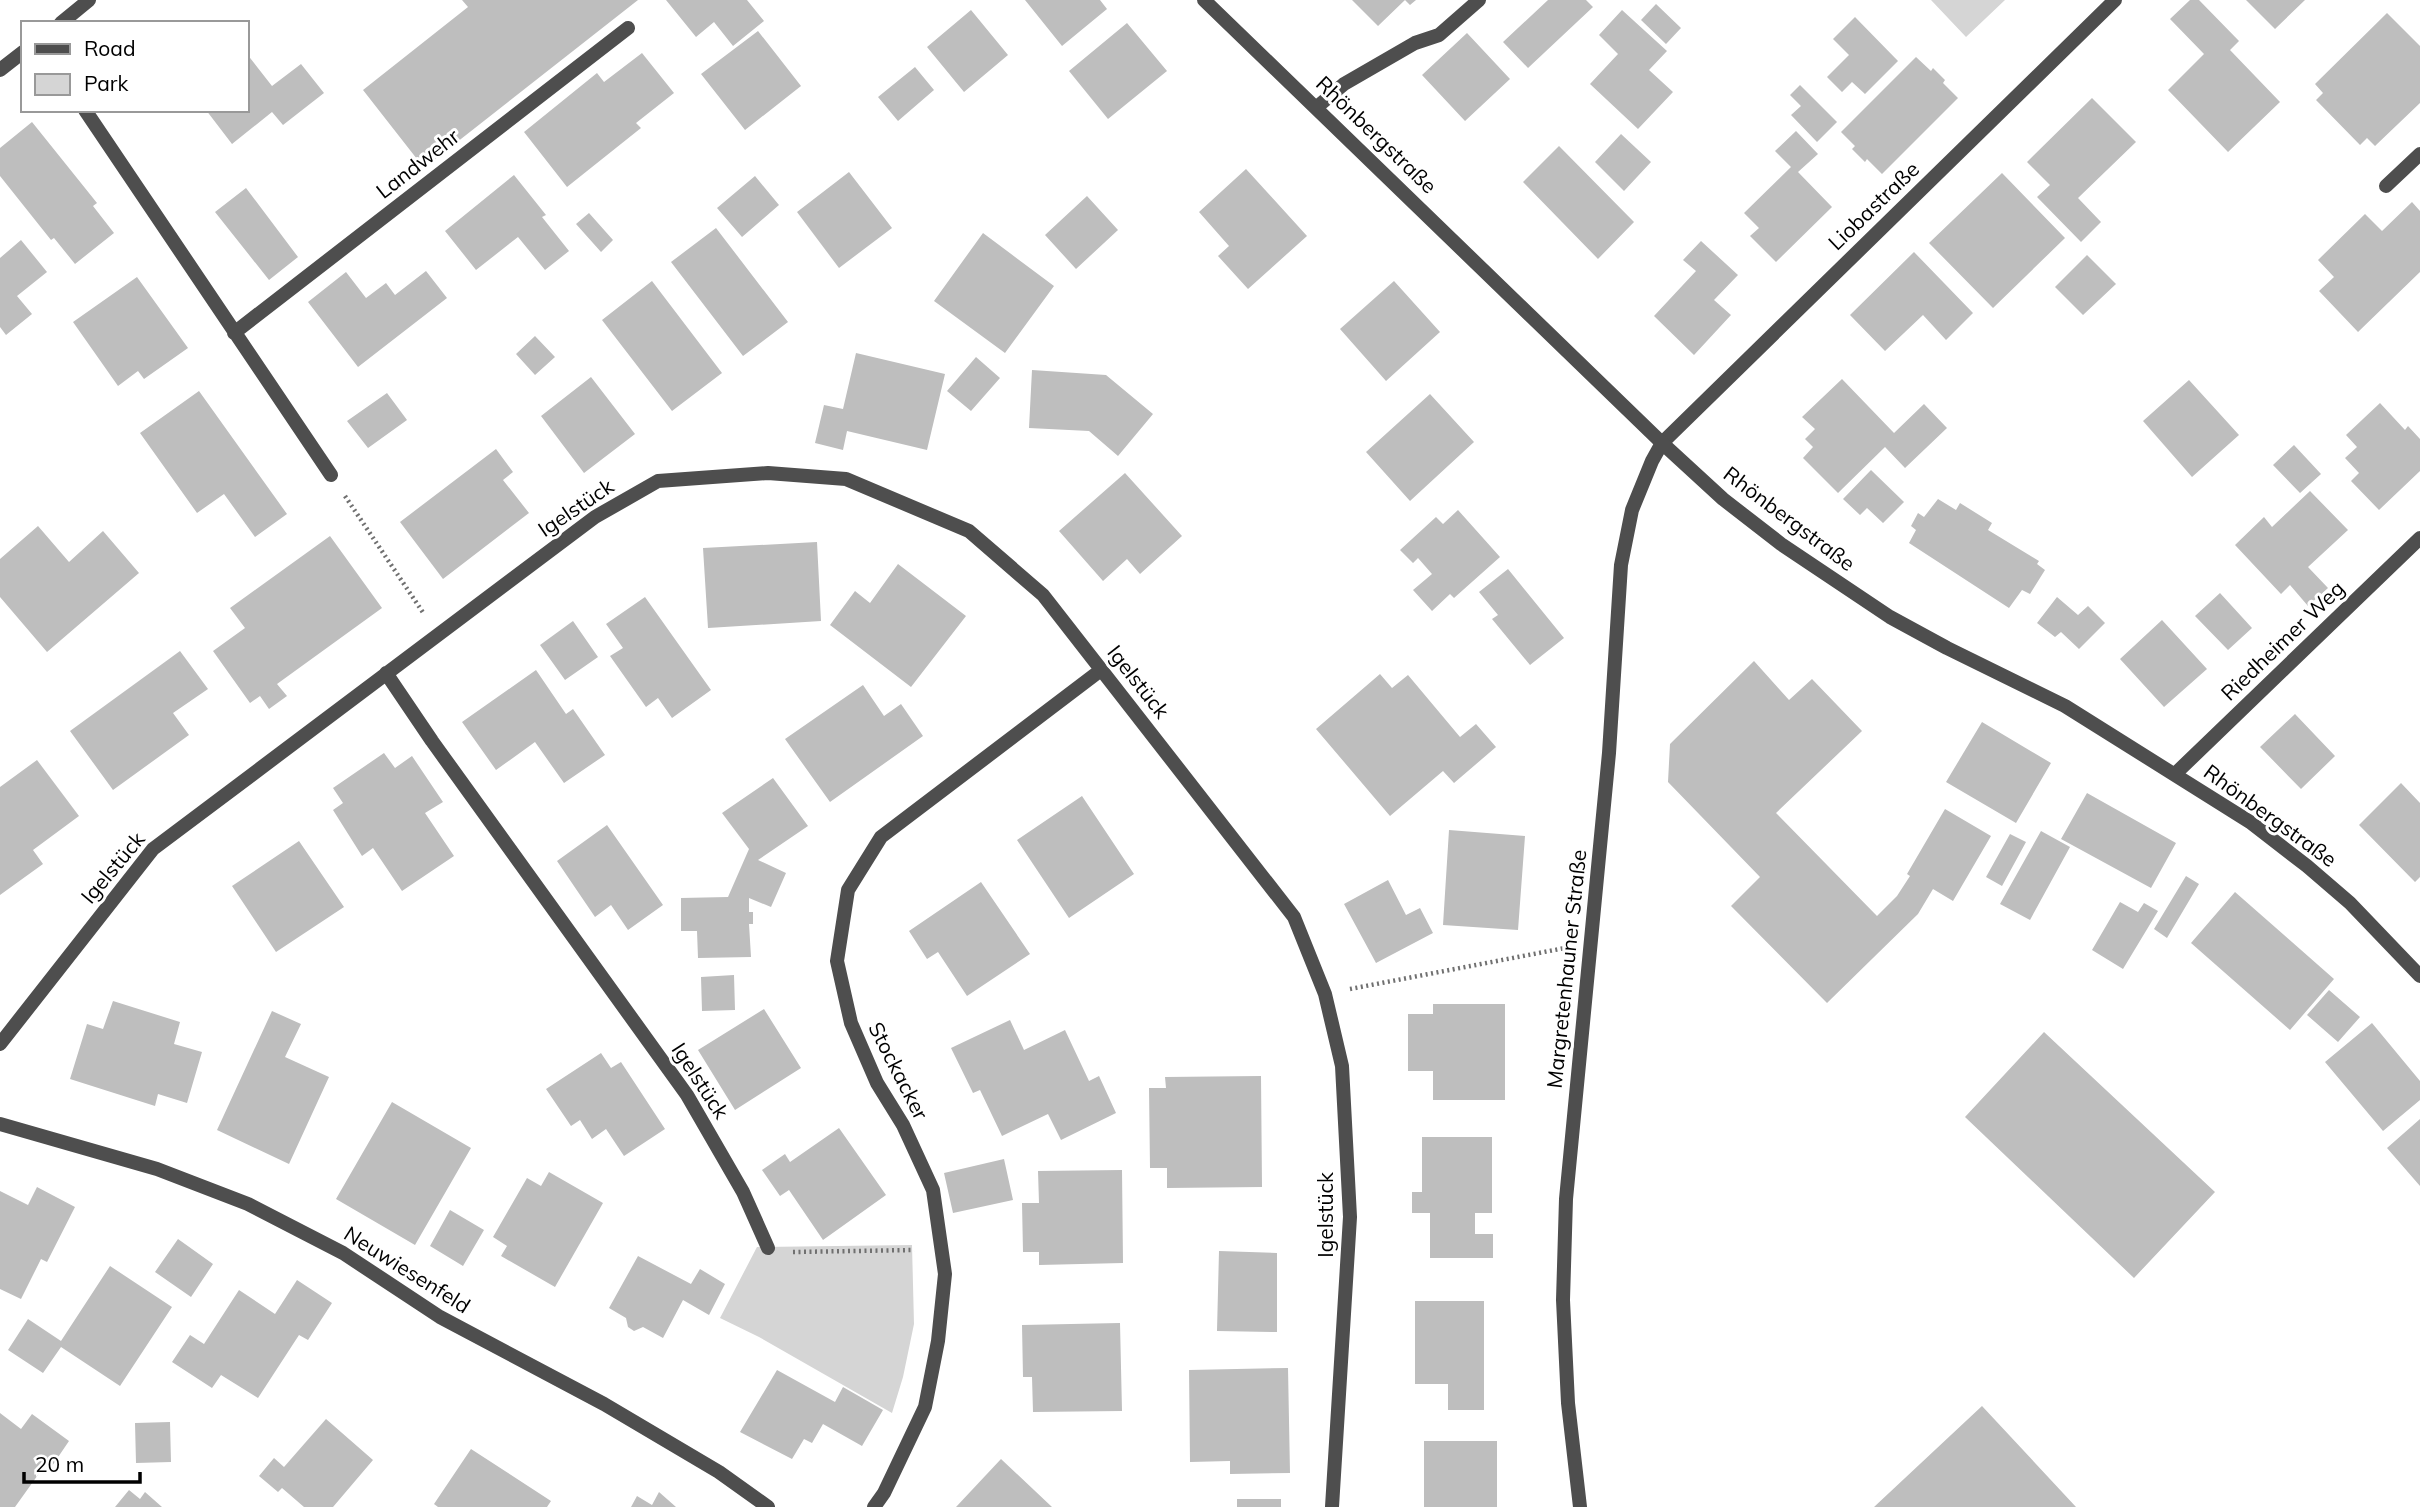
<svg xmlns="http://www.w3.org/2000/svg" width="2420" height="1507" viewBox="0 0 2420 1507" font-family="Mulish,sans-serif">
	<rect width="100%" height="100%" fill="#fff"/>
	<path fill="#d5d5d5" d="M1931,0h74l-39,37z
		M912,1245l2,79 -11,53 -11,36 -133,-76 -39,-19 37,-71z"/>
	<path fill="#bebebe" d="M462,0h176l-214,168 -61,-78 105,-83z
		M666,0h81l17,21 -31,25 -19,-24 -18,15z
		M1025,0h75l7,9 -45,37z
		M1352,0h64l-6,5 -5,-5 -27,26z
		M1548,0h38l7,7 -65,61 -25,-26z
		M2190,0h9l40,41 -9,9 50,52 -52,50 -60,-62 36,-36 -34,-35z
		M2246,0h59l-30,29z
		M1656,4l25,24 -15,16 -25,-24z
		M971,10l37,45 -44,37 -37,-45z
		M1622,10l45,41 -18,19 24,22 -35,37 -48,-45 28,-30 -19,-19z
		M2387,13l33,33v57l-45,43 -8,-8 -7,7 -44,-45 7,-7 -8,-9z
		M1855,17l43,44 -33,33 -13,-12 -10,10 -15,-15 22,-22 -16,-16z
		M1127,23l40,48 -59,48 -39,-48z
		M758,31l43,55 -56,44 -44,-56z
		M1467,33l43,46 -45,42 -43,-46z
		M642,53l32,40 -38,30 5,5 -74,59 -43,-55 73,-59 7,9z
		M247,54l25,32 29,-22 23,29 -41,32 -11,-13 -40,32 -26,-34h41z
		M1916,57l15,14 2,-3 12,12 -2,3 15,15 -76,76 -15,-15 -2,3 -13,-13 3,-3 -14,-14z
		M915,67l19,23 -36,31 -20,-24z
		M1800,85l37,37 -20,20 -26,-27 10,-9 -11,-11z
		M2092,98l44,44 -58,56 23,24 -20,20 -44,-45 13,-12 -23,-23z
		M32,122l65,81 -4,3 21,27 -39,31 -21,-26 -3,2 -51,-64v-28z
		M1796,131l22,23 -20,18 34,35 -56,55 -26,-26 9,-8 -15,-15 47,-46 -16,-16z
		M1621,134l30,28 -27,29 -29,-29z
		M1559,146l75,76 -36,37 -75,-77z
		M1246,169l61,67 -59,53 -30,-33 11,-10 -30,-34z
		M849,172l43,56 -53,40 -42,-56z
		M2002,173l63,65 -72,70 -64,-65z
		M514,175l32,40 -4,2 27,34 -24,19 -27,-33 -42,33 -31,-39z
		M755,176l24,29 -37,32 -25,-29z
		M246,188l52,69 -29,23 -54,-68z
		M1087,196l31,34 -42,39 -31,-34z
		M2412,202l8,9v61l-62,60 -39,-41 15,-14 -16,-17 47,-46 17,17z
		M589,213l24,27 -12,12 -25,-28z
		M716,228l72,94 -45,34 -72,-94z
		M983,233l71,53 -49,67 -71,-52z
		M21,240l26,32 -30,24 15,18 -26,21 -6,-8v-69z
		M1701,241l37,34 -24,25 17,15 -37,40 -40,-39 42,-45 -13,-11z
		M1914,252l59,61 -27,27 -23,-25 -38,36 -35,-36z
		M2087,255l29,29 -33,31 -28,-28z
		M426,271l21,27 -89,69 -50,-65 38,-30 20,26 20,-15 9,12z
		M137,277l51,71 -44,31 -6,-8 -20,15 -45,-64z
		M652,281l70,92 -50,38 -70,-91z
		M1394,281l46,51 -54,49 -46,-52z
		M535,336l20,21 -20,18 -19,-21z
		M856,353l89,21 -18,76 -80,-19 -4,19 -28,-7 9,-38 19,4z
		M976,357l24,21 -29,33 -24,-20z
		M1032,370l74,5 47,39 -35,42 -29,-25 -60,-3z
		M591,377l44,57 -51,39 -43,-57z
		M1842,379l52,54 30,-29 23,24 -42,40 -20,-21 -47,46 -35,-35 10,-11 -8,-8 10,-10 -13,-12z
		M2189,380l50,55 -47,42 -49,-56z
		M199,391l88,123 -32,23 -31,-43 -27,19 -57,-80z
		M387,393l20,27 -39,28 -21,-27z
		M1430,394l44,48 -64,59 -44,-49z
		M2380,403l25,27 3,-4 12,13v32l-41,39 -28,-29 8,-8 -14,-15 12,-11 -11,-12z
		M2294,445l27,29 -21,19 -27,-28z
		M496,449l17,23 -10,8 26,33 -86,66 -43,-57z
		M1871,470l33,32 -21,21 -16,-15 -7,7 -17,-16z
		M1125,473l57,63 -42,38 -13,-15 -24,22 -44,-50z
		M2310,491l38,39 -40,37 20,21 -20,18 -18,-21 -9,9 -46,-49 29,-28 8,10z
		M1938,499l18,11 4,-7 32,20 -4,7 51,31 -2,3 8,6 -15,24 -8,-4 -13,18 -100,-65 7,-13 -5,-4 7,-13 6,4z
		M1458,510l42,47 -46,41 -4,-4 -18,17 -19,-21 19,-16 -14,-16 -5,5 -13,-13 36,-33 7,7z
		M38,526l31,36 34,-31 36,42 -92,79 -47,-55v-38z
		M330,536l52,72 -105,76 10,12 -18,13 -9,-13 -10,7 -37,-52 32,-23 -15,-20z
		M817,542l4,79 -113,7 -5,-80z
		M898,564l68,52 -55,71 -81,-62 25,-34 15,12z
		M1508,569l56,69 -34,27 -38,-46 6,-4 -19,-23z
		M2220,593l32,35 -24,22 -33,-34z
		M645,597l66,93 -39,28 -14,-20 -12,9 -36,-51 13,-8 -17,-24z
		M2057,597l21,18 10,-9 17,17 -26,26 -18,-17 -6,5 -18,-14z
		M2162,620l45,49 -43,38 -44,-48z
		M573,621l25,36 -33,23 -25,-35z
		M180,651l28,38 -35,24 16,22 -76,55 -43,-59z
		M1754,661l35,39 23,-21 50,52 -86,82 101,103 20,-20 13,-20 -3,-2 38,-65 46,27 -38,65 -20,-12 -15,25 -91,89 -96,-97 29,-29 -92,-95 2,-38z
		M536,670l30,44 7,-5 32,46 -41,28 -29,-41 -39,28 -34,-48z
		M1380,674l12,14 16,-13 52,62 16,-13 20,23 -42,36 -11,-12 -53,45 -74,-87z
		M863,685l21,31 17,-12 22,32 -93,66 -45,-63z
		M2295,714l40,42 -34,33 -41,-42z
		M1982,722l69,41 -35,60 -70,-41z
		M384,753l11,15 17,-12 31,46 -18,11 29,43 -52,35 -29,-43 -11,8 -29,-46 10,-7 -10,-15z
		M37,760l42,56 -46,34 10,14 -43,31v-108z
		M773,778l35,48 -50,34 28,13 -15,34 -22,-9v14h4v12h-4l2,33 -53,1 -1,-27h-16v-33l47,-1 21,-48 -27,-36z
		M2401,783l19,20v74l-5,5 -56,-57z
		M2087,793l89,50 -25,45 -90,-49z
		M1082,796l52,78 -65,44 -52,-78z
		M607,825l56,80 -35,25 -17,-25 -16,12 -38,-56z
		M1449,830l76,6 -7,94 -75,-5z
		M2041,831l29,16 -40,73 -30,-16z
		M2010,834l16,8 -24,44 -16,-9z
		M299,841l45,66 -68,45 -44,-66z
		M2186,876l13,8 -32,54 -13,-9z
		M1388,880l18,35 14,-7 13,25 -57,30 -32,-59z
		M981,882l49,72 -63,42 -29,-44 -11,7 -18,-28z
		M2235,892l99,87 -44,51 -99,-87z
		M2120,902l18,10 6,-9 14,8 -35,58 -31,-19z
		M734,975l1,35 -33,1 -1,-34z
		M2329,990l31,27 -22,25 -31,-27z
		M113,1001l67,21 -6,22 28,8 -15,51 -29,-9 -3,12 -85,-27 17,-55 16,5z
		M1433,1004h72v96h-72v-29h-25v-57h25z
		M764,1009l37,59 -66,42 -37,-60z
		M272,1011l29,13 -16,33 44,20 -40,87 -72,-34z
		M1010,1020l14,30 41,-20 24,51 10,-5 17,37 -55,27 -13,-26 -46,22 -22,-46 -7,3 -22,-45z
		M2372,1023l48,58v19l-37,31 -58,-69z
		M2044,1032l171,160 -81,86 -169,-161z
		M601,1053l10,15 10,-6 44,67 -41,27 -18,-27 -14,10 -12,-19 -9,6 -25,-37z
		M1261,1076l1,111 -95,1v-20h-17l-1,-80h17l-1,-11z
		M392,1102l79,46 -56,97 -79,-46z
		M2420,1119v67l-33,-38z
		M839,1128l47,67 -63,45 -34,-50 -9,6 -18,-26 23,-16 5,8z
		M1422,1137h70v76h-17v21h18v24h-63v-45h-18v-21h10z
		M1004,1159l9,41 -60,13 -9,-40z
		M1122,1170l1,93 -84,2v-13h-16l-1,-49h17l-1,-32z
		M549,1172l54,31 -48,84 -54,-31 6,-10 -14,-9 34,-59 14,8z
		M37,1187l38,20 -28,55 -6,-3 -20,40 -21,-10v-98l28,14z
		M450,1210l34,20 -21,36 -33,-20z
		M178,1239l35,25 -22,33 -36,-25z
		M1219,1251l58,2v79l-60,-1z
		M638,1256l53,28 9,-15 25,15 -16,31 -26,-15 -20,38 -20,-11 -9,4 -6,-4 -2,-9 -17,-10z
		M110,1266l62,41 -52,79 -59,-39 -18,26 -35,-23 20,-31 33,22z
		M297,1280l35,23 -24,37 -9,-5 -41,63 -37,-23 -9,13 -40,-26 18,-27 14,9 35,-54 36,24z
		M1415,1301h69v109h-36v-26h-33z
		M1120,1323l2,88 -89,1 -1,-35h-9l-1,-52z
		M1288,1368l2,105 -60,1v-13l-40,1 -1,-92z
		M777,1370l58,32 8,-15 40,23 -21,36 -39,-22 -11,19 -8,-4 -12,20 -52,-27z
		M1982,1406l94,101h-202z
		M0,1413l21,16 11,-15 37,27 -19,28 -5,-4 -30,42h-15z
		M326,1419l47,41 -40,47h-29l-22,-19 -4,4 -19,-16 15,-18 10,9z
		M170,1422l1,40 -35,1 -1,-40z
		M1424,1441h73v66h-73z
		M471,1449l80,52 -4,6h-109l-4,-3z
		M1001,1459l51,48h-96z
		M129,1490l11,9 5,-7 17,15h-47z
		M659,1492l17,15h-45l6,-11 15,9z
		M1237,1499h44v8h-44z"/>
	<g fill="none" stroke-linecap="round" stroke-linejoin="round">
		<path stroke="#707070" stroke-width="4.5" stroke-dasharray="2 3.5" stroke-linecap="butt" d="M345,496l79,118
			M1350,989l215,-41
			M793,1252l121,-2"/>
		<path stroke="#4e4e4e" stroke-width="14" d="M1317,107l27,-23 71,-41 24,-8 40,-35"/>
		<path stroke="#4e4e4e" stroke-width="14" d="M61,23l28,-23
			M0,70l23,-18
			M85,110l246,365
			M2386,186l34,-32
			M234,333l394,-305
			M1662,443l453,-443
			M386,673l46,68 255,354 56,97 25,56
			M2175,774l245,-236
			M0,1044l153,-195 442,-332 63,-36 110,-8 78,6 123,52 74,64 251,322 31,77 17,72 8,151 -18,290
			M0,1124l157,45 91,35 95,49 97,64 164,87 115,68 49,35
			M874,1507l10,-14 41,-86 13,-66 7,-67 -12,-84 -30,-65 -26,-42 -26,-60 -14,-62 11,-71 33,-53 220,-167"/>
		<path stroke="#4e4e4e" stroke-width="14" d="M1204,0l458,443 61,56 58,45 109,73 57,31 118,58 185,116 57,44 43,37 70,73
			M1580,1507l-12,-104 -5,-103 3,-101 43,-446 12,-188 11,-55 20,-49 10,-18"/>
	</g>
	<g text-anchor="middle" stroke-width="6" stroke-linejoin="round" paint-order="stroke">
		<g font-size="21" fill="#000" stroke="#fff">
			<text transform="translate(1376 135) rotate(44)" y="7">Rhönbergstraße</text>
			<text transform="translate(418 164) rotate(-38)" y="7">Landwehr</text>
			<text transform="translate(1874 206) rotate(-44)" y="7">Liobastraße</text>
			<text transform="translate(576 508) rotate(-34)" y="7">Igelstück</text>
			<text transform="translate(1789 519) rotate(37)" y="7">Rhönbergstraße</text>
			<text transform="translate(2283 641) rotate(-44)" y="7">Riedheimer Weg</text>
			<text transform="translate(1138 682) rotate(52)" y="7">Igelstück</text>
			<text transform="translate(2270 816) rotate(36)" y="7">Rhönbergstraße</text>
			<text transform="translate(113 868) rotate(-50)" y="7">Igelstück</text>
			<text transform="translate(1567 969) rotate(-84)" y="7">Margretenhauner Straße</text>
			<text transform="translate(898 1071) rotate(63)" y="7">Stockacker</text>
			<text transform="translate(700 1081) rotate(57)" y="7">Igelstück</text>
			<text transform="translate(1326 1215) rotate(-90)" y="7">Igelstück</text>
			<text transform="translate(407 1270) rotate(32)" y="7">Neuwiesenfeld</text>
		</g>
	</g>
	<rect x="21" y="21" width="228" height="91" fill="#ffffff" stroke="#999999" stroke-width="2"/>
	<rect x="35" y="44" width="35" height="10" fill="#4e4e4e" stroke="#999999" stroke-width="2"/>
	<text x="84" y="56" font-size="21" fill="#000000">Road</text>
	<rect x="35" y="74" width="35" height="21" fill="#d5d5d5" stroke="#999999" stroke-width="2"/>
	<text x="84" y="91" font-size="21" fill="#000000">Park</text>
	<path d="M24 1472v10h116v-10" fill="none" stroke="#000000" stroke-width="3.5"/>
	<text x="35" y="1472" font-size="21" fill="#000000" stroke="#ffffff" stroke-width="5" paint-order="stroke">20 m</text>
</svg>
